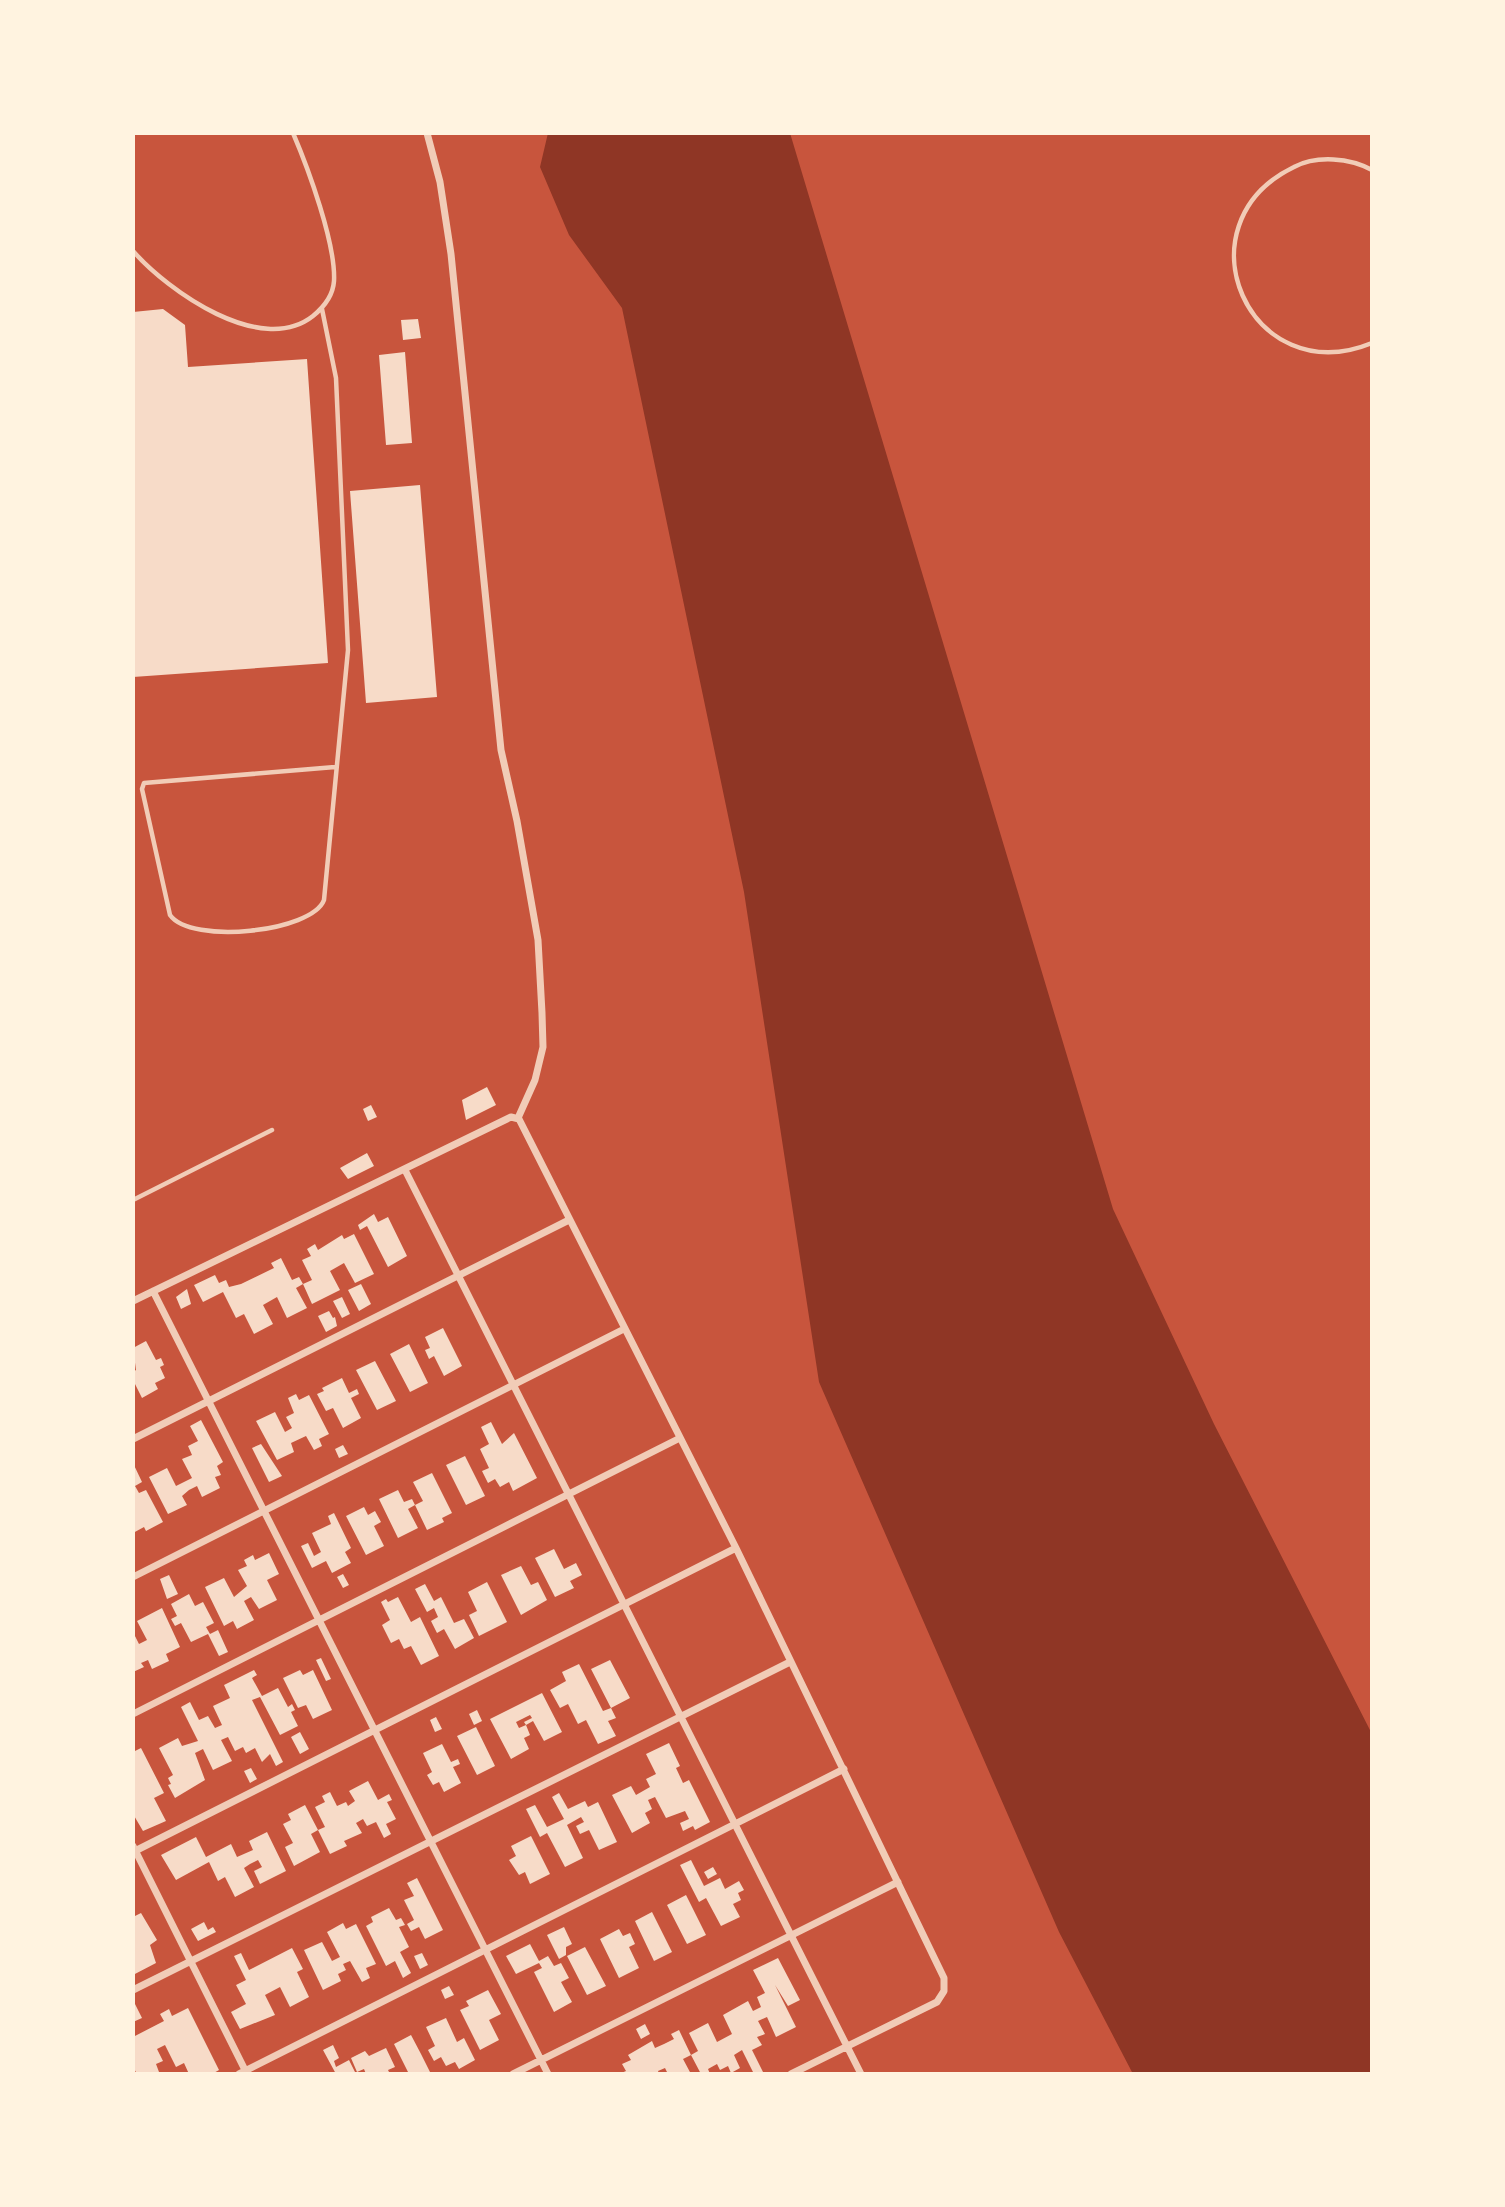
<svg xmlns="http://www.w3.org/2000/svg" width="1505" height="2207" viewBox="0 0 1505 2207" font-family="'DM Sans',sans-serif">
	<rect width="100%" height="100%" fill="#c8553d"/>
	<path fill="#8f3625" d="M548,133h242l323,1076 101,215 158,310v340h-239l-74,-142 -240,-550 -75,-490 -122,-584 -53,-73 -29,-68z"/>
	<path fill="#f7dbc8" d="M163,309l22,16 3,42 119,-8 21,304 -195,14v-365z
		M418,319l3,19 -18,2 -2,-20z
		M405,352l7,91 -26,2 -7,-90z
		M420,485l17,212 -71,6 -16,-212z
		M487,1087l9,18 -30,15 -4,-20z
		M371,1105l6,12 -9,4 -5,-12z
		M367,1153l7,13 -26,13 -8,-11z
		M374,1214l4,8 10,-5 19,39 -19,11 -21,-41 -7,4 -2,-5z
		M354,1234l20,40 -19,9 -11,-20 -14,8 10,19 -28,14 -9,-20 9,-4 -10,-20 9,-4 -4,-7 8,-5 3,6 24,-15 2,4z
		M281,1258l11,22 7,-3 4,7 -7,4 11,20 -20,10 -10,-21 -14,8 10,19 -19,10 -10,-20 -8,4 -13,-26 -20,10 -9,-17 21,-10 4,8 7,-3 3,7 12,-3 33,-16 -3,-5z
		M361,1284l10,20 -12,7 -11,-21z
		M187,1289l4,15 -10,5 -5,-12z
		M342,1297l8,17 -8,4 -9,-17z
		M329,1311l4,7 2,-1 2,9 -11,6 -8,-16z
		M443,1328l19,38 -18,10 -10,-20 -5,3 -4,-9 5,-2 -5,-11z
		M146,1341l10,19 5,-2 3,7 -4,2 5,11 -10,5 3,6 -16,9 -9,-18v-8l3,-2 -3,-22z
		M409,1344l19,39 -18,9 -20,-38z
		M375,1361l21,40 -19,9 -21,-40z
		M342,1378l7,15 8,-4 2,5 -8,4 10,20 -18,10 -10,-20 -7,3 -9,-17 7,-3 -2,-3z
		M296,1394l3,6 10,-5 20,39 -10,5 3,7 -8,4 -8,-14 -15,7 3,9 -17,8 -21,-39 19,-9 10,20 7,-4 -6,-11 8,-4 -6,-15z
		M201,1420l22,42 -6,4 4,9 -6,2 5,11 -18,9 -5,-11 -8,4 -7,6 5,9 -19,9 -19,-37 18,-9 9,18 16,-8 -10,-19 10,-4 -4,-9 10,-5 -8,-15z
		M491,1422l11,22 12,-11 23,45 -24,13 -4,-9 -9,5 -5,-8 -7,4 -6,-12 7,-3 -9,-19 9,-5 -8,-17z
		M261,1444l21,32 -13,6 -17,-34z
		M343,1445l5,9 -9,4 -4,-9z
		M465,1456l20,40 -19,9 -20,-40z
		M133,1463l9,19 -7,4 4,7 7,-3 17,32 -17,9 -2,-4 -11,6z
		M432,1473l20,40 -10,5 2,4 -17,8 -12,-25 -7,4 10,19 -20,10 -19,-39 19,-9 6,12 8,-3 3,6 8,-4 -10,-19z
		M364,1507l4,8 7,-4 6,11 -7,4 10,20 -18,9 -20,-39z
		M334,1513l17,35 -6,4 6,11 -19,10 -6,-12 -14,7 -11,-22 7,-3 6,13 7,-4 -9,-19 19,-9 -3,-8z
		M554,1549l10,20 12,-6 6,12 -12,6 4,7 -19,9 -20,-39z
		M269,1553l10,21 -12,6 10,20 -18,9 -8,-12 -7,4 10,19 -17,9 -4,-8 -9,5 -19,-39 19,-9 10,19 13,-11 -9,-16 9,-4 -3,-6 9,-5 2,5z
		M521,1566l10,19 7,-3 9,18 -26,15 -20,-40z
		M343,1574l6,11 -6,3 -6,-11z
		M169,1575l9,19 -11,5 -7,-20z
		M487,1582l20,40 -28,14 -10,-21 8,-4 -9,-19z
		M425,1584l9,17 7,-4 13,26 10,-4 10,19 -19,11 -11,-20 -7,4 -6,-12 7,-4 -4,-9 -7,4 -12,-23z
		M189,1594l6,12 8,-4 11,21 -8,4 4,7 8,-4 10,22 -9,4 -11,-22 -17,8 -10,-19 -6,3 -4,-7 6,-3 -6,-12z
		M398,1597l13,25 9,-5 19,39 -18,9 -10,-19 -7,3 -5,-10 -8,4 -9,-18 8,-5 -9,-18 5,-3 2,3z
		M162,1608l18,39 -14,7 3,7 -17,8 -4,-9 -7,3 3,4 -11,5v-40l6,12 8,-4 -10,-19z
		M321,1658l10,21 -5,2 -10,-21z
		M610,1660l20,38 -19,10 -20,-39z
		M579,1664l24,47 8,-3 5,10 -8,3 8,15 -18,8 -12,-24 -8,4 -10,-20 -8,4 -10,-18 16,-9 -4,-9z
		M254,1670l3,5 -5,3 10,18 16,-8 10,19 4,-3 3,6 -4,2 7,14 -18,9 -20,-38 -8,3 31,62 -7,4 -6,-12 -8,8 -7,-14 -9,5 -3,-6 -8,4 -7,-14 -7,3 11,21 -19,9 -10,-21 -8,4 10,27 -30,18 -7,-13 3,-1 -3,-6 5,-3 -14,-27 19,-10 4,8 16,-5 -17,-34 9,-5 9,18 9,-4 7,12 7,-3 -9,-19 17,-8 -6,-13z
		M300,1670l3,5 10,-5 19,40 -19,9 -7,-14 -8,3 -15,-30z
		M542,1693l20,39 -18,9 -11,-20 -7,4 -2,-3 8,-4 -2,-3 -14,7 3,6 7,-3 4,10 -6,3 5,11 -18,10 -21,-40z
		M477,1710l5,11 -8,4 -5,-11z
		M436,1717l6,12 -7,3 -5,-12z
		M476,1727l19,39 -18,9 -20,-39z
		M300,1732l9,17 -9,5 -9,-17z
		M669,1743l11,23 -4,2 7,15 6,-3 21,42 -15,8 -2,-4 -10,5 -3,-8 9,-4 -4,-8 -19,7 -11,-21 -7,3 4,9 -7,4 5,10 -18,10 -20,-38 19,-9 5,9 14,-8 -4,-8 10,-5 -10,-20z
		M442,1744l9,18 7,-3 2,5 -7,3 8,16 -17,9 -5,-10 -6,3 -6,-10 5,-3 -9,-19z
		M141,1748l23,45 -10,5 12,23 -23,10 -10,-17v-62z
		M251,1768l6,11 -7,4 -6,-12z
		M368,1781l10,19 11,-6 3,6 -5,2 9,17 -10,5 5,10 -7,4 -8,-16 -9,4 -4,-7 -7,4 6,10 -18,8 3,5 -17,8 -12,-24 -7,4 9,18 -26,14 -9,-19 8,-4 -10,-19 8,-4 -3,-6 17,-9 13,25 7,-3 -10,-20 10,-5 -3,-6 8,-4 7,14 9,-4 2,4 7,-5 -6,-10z
		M559,1793l9,16 17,-8 3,6 10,-5 19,40 -18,8 -10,-20 -9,4 -4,-8 8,-4 -3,-5 -14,8 16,33 -18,9 -18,-34 -7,4 -14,-28 9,-4 12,22 17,-8 -12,-22z
		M267,1832l19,39 -26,13 -6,-13 8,-4 -4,-7 -8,4 -6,4 10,19 -19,10 -10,-20 -7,4 -9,-19 -33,18 -15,-25 35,-18 10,20 25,-13 6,13 16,-7 -4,-9z
		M531,1836l19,38 -20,10 -5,-12 -6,3 -10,-15 7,-4 -5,-10z
		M691,1860l13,26 16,-8 5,11 14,-8 5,9 -6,3 3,7 -8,4 7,13 -19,9 -15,-28 -7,4 -19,-37z
		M713,1867l4,7 -9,5 -4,-7z
		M417,1878l26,52 -18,9 -6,-12 -8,4 -4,-7 7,-4 -10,-20 10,-4 -7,-13z
		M686,1895l20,40 -19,9 -20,-39z
		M389,1908l7,12 5,-2 4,7 -6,2 10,20 -9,5 11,21 -8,5 -8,-17 -9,5 -20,-40 7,-4 -2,-5z
		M652,1912l20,40 -18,9 -19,-40z
		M141,1913l16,27 -7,5 6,18 -23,12v-58z
		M204,1922l4,8 5,-3 3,5 -18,9 -7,-12z
		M343,1923l3,6 10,-5 20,40 -10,4 4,10 -8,4 -12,-21 -7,3 3,6 -8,4 3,7 -18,9 -19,-40 18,-8 10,19 8,-4 -13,-25z
		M564,1927l8,17 -6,3v8l-7,4 -12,-24z
		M619,1929l4,7 7,-3 5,11 -6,3 10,21 -20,10 -19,-39z
		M530,1944l9,17 9,-5 6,10 7,-3 8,15 -8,4 11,20 -18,10 -20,-40 8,-4 -3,-5 -23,11 -10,-18z
		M585,1947l21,39 -19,9 -20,-39z
		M292,1948l11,21 -6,3 12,25 -19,10 -10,-20 -15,8 10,20 -35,14 -9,-17 15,-8 -10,-19 10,-5 -12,-24 7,-3 8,17z
		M422,1953l6,12 -8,4 -6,-13z
		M778,1958l22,42 -12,6 -13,-21 21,42 -20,10 -9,-20 -9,4 7,13 -8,3 5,8 -10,5 11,22 -9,2 -12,-24 -8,5 6,13 -9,5 -3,-7 -8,4 -3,-6 -9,5 2,5h-9l-10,-19 7,-4 -9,-18 19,-10 9,19 15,-8 -9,-19 25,-14 5,10 8,-4 -4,-10 8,-4 -12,-23z
		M449,1986l5,9 -9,4 -4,-9z
		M488,1990l13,24 -12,6 10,20 -19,10 -20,-40 9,-4 -3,-5z
		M133,2000l9,18 -9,4z
		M188,2008l31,62 -7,4h-23l-5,-11 -8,4 -11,-22 -8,4 6,12 -7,3 3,8 -22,2 -4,-7v-30l31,-16 -4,-7 9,-5 3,7z
		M446,2018l11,24 7,-4 11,22 -16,9 -4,-7 -9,4 -5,-9 -7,4 -6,-11 7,-4 -9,-19z
		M645,2024l5,10 -9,5 -5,-10z
		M679,2030l12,25 -8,4 8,15h-23l-3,-6 -7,3 1,3h-40l7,-3 -4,-7 9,-4 -3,-5 24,-14 3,7 9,-4 10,-5 -3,-5z
		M411,2035l10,19 10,20h-22l-15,-30z
		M333,2045l6,13 -5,3 2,6 13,-7 7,14h-20l-13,-24z
		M386,2048l9,19 -7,3 2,4h-24l-2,-5 -7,3 -6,-14 14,-7 4,5z"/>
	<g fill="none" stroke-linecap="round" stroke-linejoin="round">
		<path stroke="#f1ccb7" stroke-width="4.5" d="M1372,170c-22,-12 -55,-15 -78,-3 -119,58 -44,226 78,176
			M133,251c35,40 128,106 180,65 11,-9 20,-20 21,-35 2,-37 -26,-113 -41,-148
			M322,309l14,69 12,272 -24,250c-12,32 -133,45 -154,15l-28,-126 2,-6 191,-16
			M133,1200l139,-70"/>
		<path stroke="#f1ccb7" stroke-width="7" d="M427,133l13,49 11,72 50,496 16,71 21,119 4,73 1,34 -8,33 -17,38
			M405,1170l456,904
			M153,1291l395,783
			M133,1301l378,-184 8,2 217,429 208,430v13l-7,11 -146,72
			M133,1439l436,-219
			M133,1577l491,-248
			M133,1714l547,-276
			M133,1846l114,228
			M133,1852l603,-304
			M133,1990l657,-328
			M239,2074l605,-305
			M513,2074l385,-192"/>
	</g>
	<rect width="1505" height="2207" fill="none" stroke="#fff3e0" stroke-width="270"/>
</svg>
